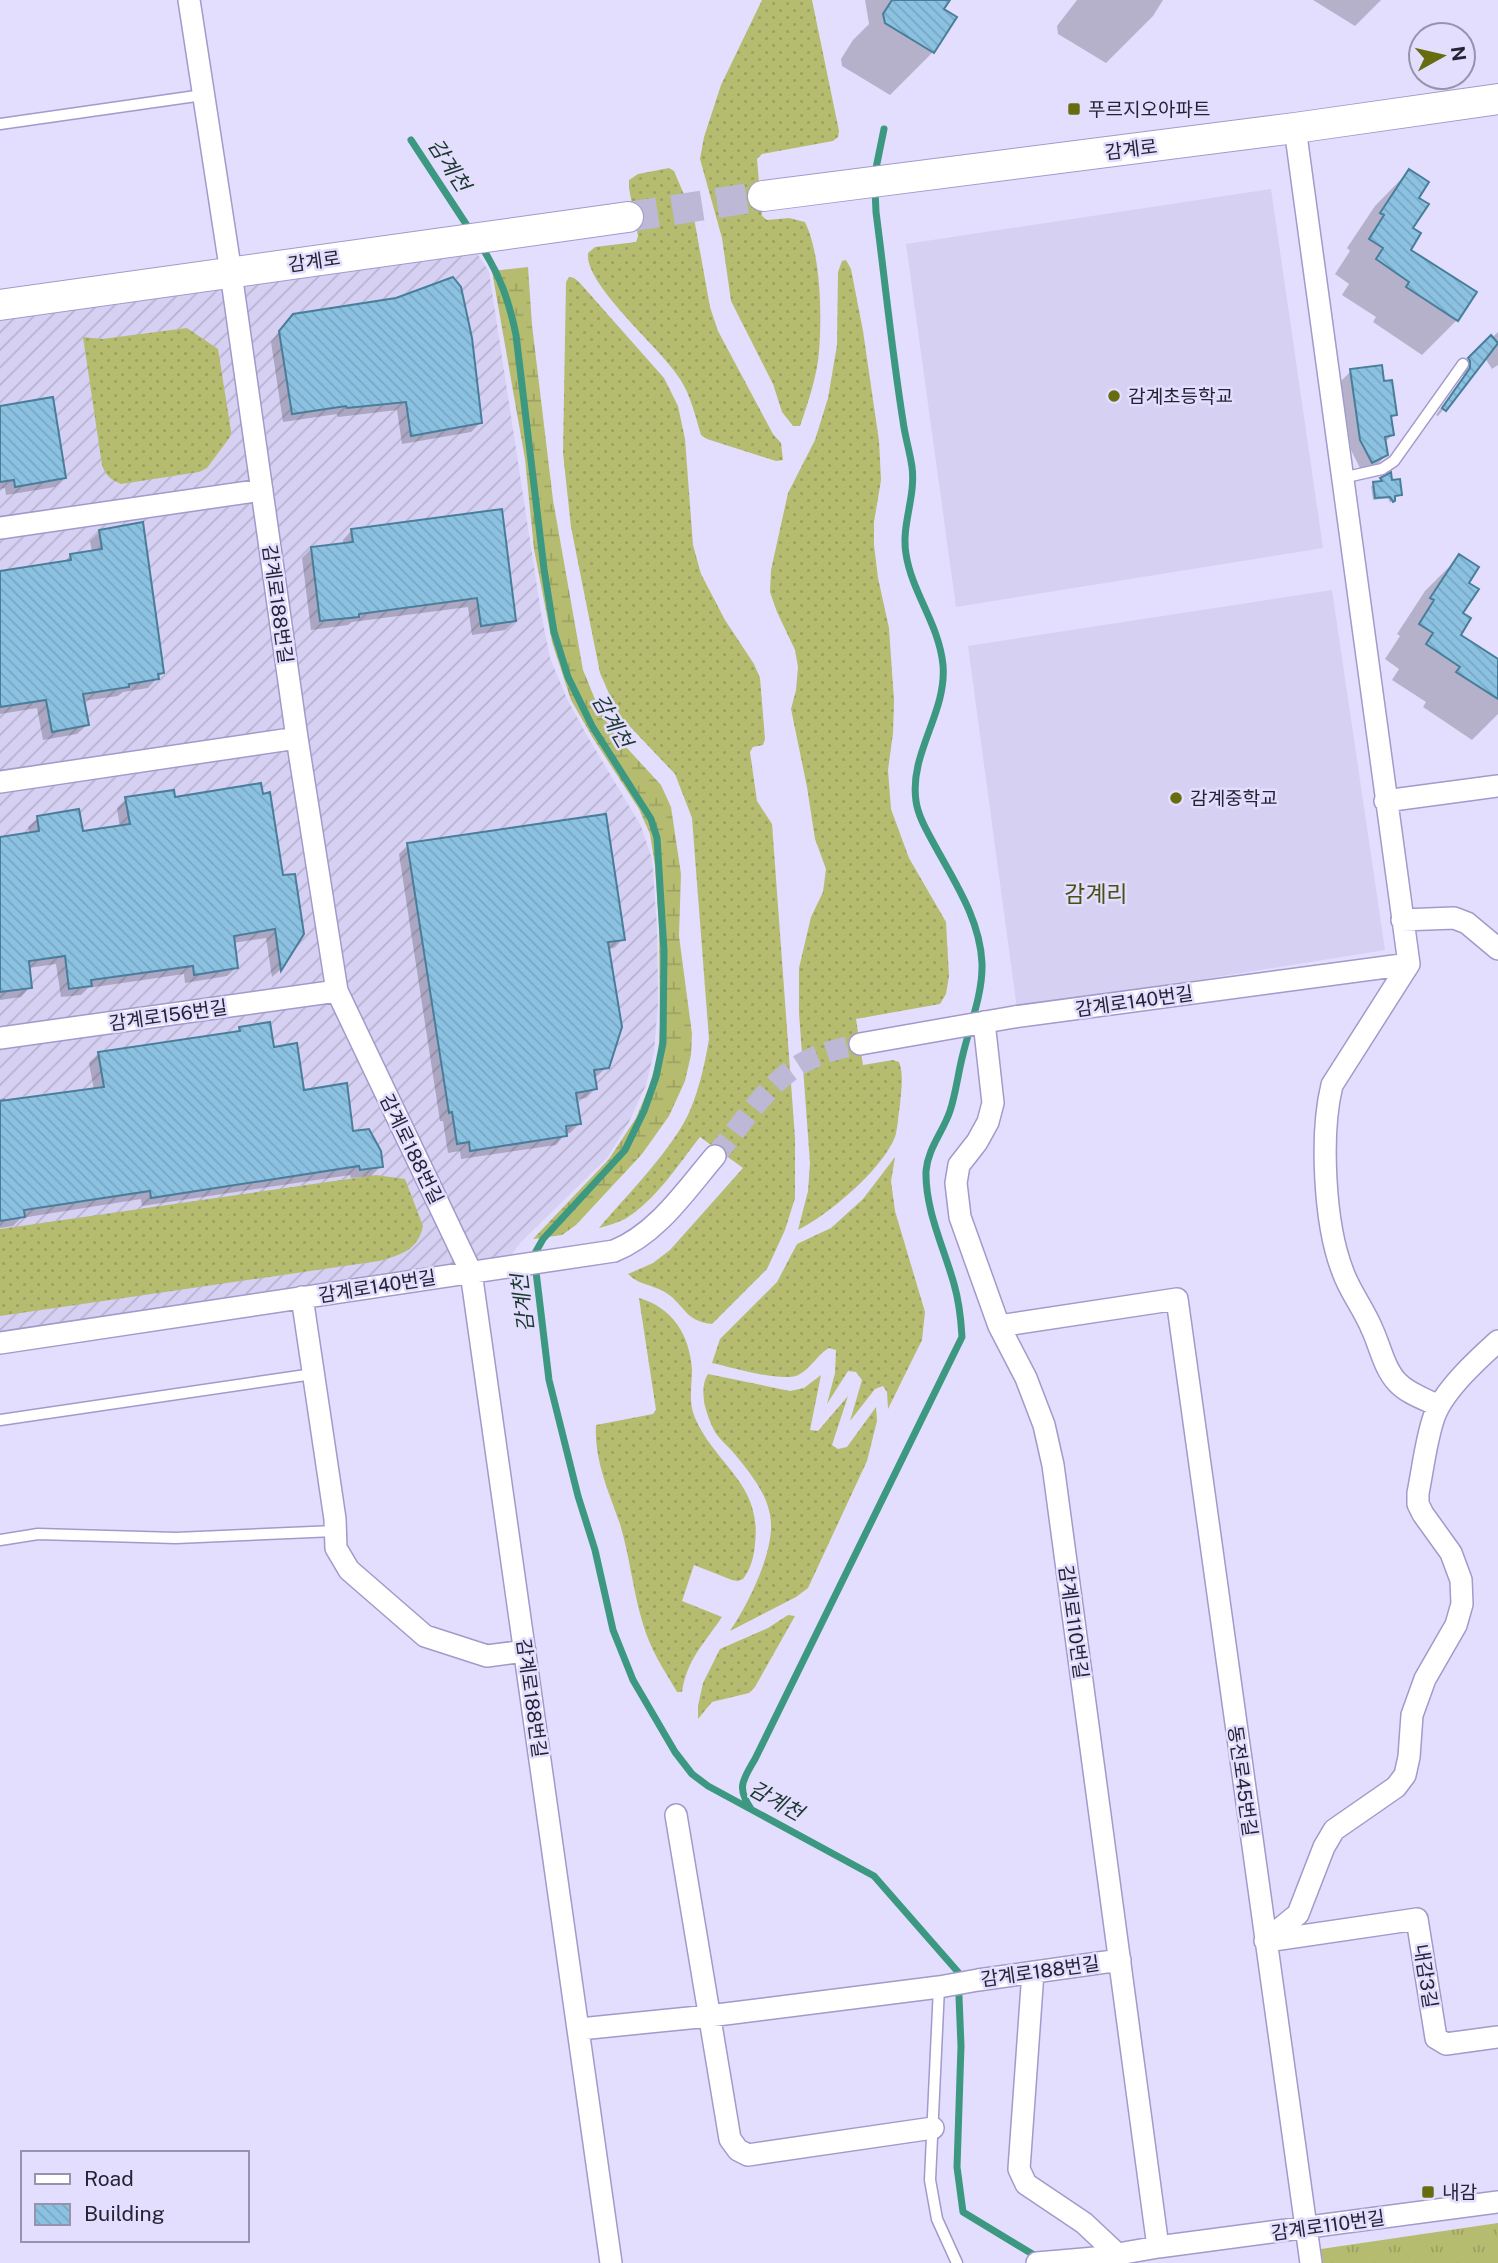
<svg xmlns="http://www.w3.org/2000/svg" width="1498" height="2263" viewBox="0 0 1498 2263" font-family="'Public Sans','Noto Sans KR',sans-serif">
	<defs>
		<pattern id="industrial-furrows" width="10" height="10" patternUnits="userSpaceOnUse" patternTransform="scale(1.75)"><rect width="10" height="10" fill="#d6d0f3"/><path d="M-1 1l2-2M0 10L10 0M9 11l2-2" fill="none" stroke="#b8b2d1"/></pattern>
		<pattern id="grass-dots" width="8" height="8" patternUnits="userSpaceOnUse" patternTransform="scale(1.75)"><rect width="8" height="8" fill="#b5bc70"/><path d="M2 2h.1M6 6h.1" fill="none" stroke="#9ca162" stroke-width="1.8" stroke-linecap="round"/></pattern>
		<pattern id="wetland-marsh" width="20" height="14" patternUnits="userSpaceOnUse" patternTransform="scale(1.75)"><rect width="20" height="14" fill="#b5bc70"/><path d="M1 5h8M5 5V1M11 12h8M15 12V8" fill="none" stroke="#9ca162"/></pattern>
		<pattern id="park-tufts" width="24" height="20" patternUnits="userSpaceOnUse" patternTransform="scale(1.75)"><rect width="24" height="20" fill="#b5bc70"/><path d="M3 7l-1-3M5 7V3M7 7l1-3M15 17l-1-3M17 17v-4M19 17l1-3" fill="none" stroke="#9ca162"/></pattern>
		<pattern id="building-back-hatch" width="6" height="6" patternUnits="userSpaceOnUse" patternTransform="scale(1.75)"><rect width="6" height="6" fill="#8cc2e1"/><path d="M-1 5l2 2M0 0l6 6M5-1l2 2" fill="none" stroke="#79a6c2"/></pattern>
	</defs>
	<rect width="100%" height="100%" fill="#e3defd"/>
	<path fill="#d6d0f3" d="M1271,189l52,359 -367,59 -50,-363z
		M1332,590l53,360 -368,59 -49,-363z"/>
	<path fill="url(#industrial-furrows)" d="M475,250l14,22 52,341 9,45 17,41 19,35 55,92 11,33 5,69 1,75 -4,49 -8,33 -18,39 -21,34 -87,85 -11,15 -509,85v-1038z"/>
	<path fill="url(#grass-dots)" d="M762,0h50l27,131 -1,6 -5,4 -71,13 -5,5 5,57 5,4 22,-2 16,4c16,33 17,93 14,130 -2,24 -11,51 -19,74h-7l-11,-14 -9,-28 -42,-83 -9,-63 -22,-79 4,-22 17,-52z
		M669,168l5,3 20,47 16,89 8,24 55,103 8,9 2,17 -7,1 -69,-22 -6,-4c-6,-20 -10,-39 -21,-56 -18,-30 -96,-94 -92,-126l7,-6 41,-5 2,-6 -9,-48v-8l9,-6z
		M846,260l5,9 12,62 16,110 2,39 -7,42v23l4,33 11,50 5,73 -1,32 -5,37 3,39 18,49 37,64 3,54 -3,18 -6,10 -84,15 7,46 30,-5 6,2c5,13 2,29 1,43 -2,10 -2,23 -5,32 -13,33 -67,78 -97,93l10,-39 2,-28 -11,-150v-45l12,-51 12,-25 3,-23 -11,-30 -8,-52 -16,-78 5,-19 2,-23 -3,-17 -18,-38 -7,-20 1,-22 17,-77 27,-53 13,-42 9,-53 1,-73 4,-11z
		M569,277l5,1 5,4 85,96 14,28 7,33 8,106 8,29 24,46 29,44 6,14 5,61 -2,6 -10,2 -3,5 7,49 15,23 23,314v60l-10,32 -18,39 -55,55c-29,-3 -28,-22 -49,-33 -11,-6 -26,-7 -35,-17l25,-11 17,-13 73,-82 -43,-31c-22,28 -44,63 -75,82 -8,4 -18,7 -26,9 27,-32 77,-82 92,-120 9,-22 14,-45 18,-69l-17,-221 -17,-44 -57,-60 -18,-41 -29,-146 -8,-74 3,-171z
		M187,328l31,21 13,82 -1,6 -23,31 -8,4 -78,12c-11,-5 -15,-8 -19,-19l-19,-128 19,2z
		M895,1157l-4,24 4,30 30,101 -3,28 -34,69 -1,-17 -4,-6 -8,3 -25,32 12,-41 -6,-8 -8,-1 -21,33 8,-31 1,-23 -7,-2c-12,7 -17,19 -29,26 -15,10 -69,-7 -88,-11l8,-24 57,-57 20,-38 34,-16 32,-29z
		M376,1175l29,4 18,47c-5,24 -22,29 -44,35l-379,55v-87z
		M639,1298c33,9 51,37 53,72 0,16 -4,32 3,48 21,48 67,65 60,126 -1,12 -4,25 -12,35l-5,2 -6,-1 -38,-15 -12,36 40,16c-18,27 -35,42 -40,75h-5c-13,-22 -27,-43 -34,-68 -10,-32 -13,-67 -23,-100 -11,-32 -26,-64 -24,-99l57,-11 3,-4z
		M708,1374l82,17 14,-3 17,-13 -11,55 8,1 30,-35 -16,49 6,4 9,-2 29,-40 1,14 -10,40 -59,127 -12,9 -66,34c18,-27 47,-83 40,-116 -4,-24 -23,-46 -38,-64 -6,-7 -14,-13 -18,-21 -8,-15 -16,-41 -6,-56z
		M788,1615l7,1 -40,71 -6,6 -37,9 -14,17v-13l5,-23 17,-34 48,-21z"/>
	<path fill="url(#wetland-marsh)" d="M528,267l4,58 21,175 30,170 16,39 16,26 46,50 10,22 10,67 -2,62 13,98 -1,21 -6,26 -16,35 -27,38 -66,71 -14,10 -29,4 76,-80 27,-41 13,-31 9,-31 2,-29 -1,-98 -4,-63 -5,-32 -11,-25 -46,-71 -22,-38 -19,-58 -18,-93 -9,-90 -33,-188z"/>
	<path fill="url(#park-tufts)" d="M1498,2223v40h-175l-2,-14z"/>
	<path fill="#0003" d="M865,0h76l1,10 12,7 -21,35 -43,43 -48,-29 -1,-7 12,-19 16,-16z
		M1077,0h86l-10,16 -47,47 -48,-29 -1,-8z
		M1313,0h68l-26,26z
		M1409,171l7,27 -8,52 49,70 -35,35 -49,-33 3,-5 -34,-22 7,-11 -14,-10 15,-23 -3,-3 28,-42z
		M396,300l84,123 -9,9 -69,12 -5,-34 -59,7 -1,-3 -54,8 -12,-80 13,-16z
		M1498,332v33l-6,4 -7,-11 -47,58 -2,-1 27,-38 1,-8 -2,-3z
		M1351,371l32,12 12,31 -5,6 2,15 -7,7 1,13 -9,10 -15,7 -11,-22 -10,-69z
		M0,408l64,70 -9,9 -49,8 -1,-7 -5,1z
		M1381,479l10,3 9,13 -7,3 -3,5 -2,-5 -15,2 -2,-14 9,-3z
		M501,511l14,110 -10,9 -33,5 -4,-28 -116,15 -4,3 -37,5 -9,-72 9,-9 32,-4v-5l9,-10z
		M100,532l63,140 -15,16 -25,4 -5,4 -35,5 4,24 -10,9 -34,6 -6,-32 -37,6v-141l63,-10 8,-8 21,-3 -2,-11z
		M1460,556l1,57 -3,22 40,26v53l-26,26 -49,-33 3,-5 -34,-22 7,-11 -14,-10 15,-23 -3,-2 28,-43z
		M126,799h47l109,78 20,57 -22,36 -8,7 -6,-39 -33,5 4,24 -10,9 -42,7 -1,-9 -96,14 -7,7 -20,2 -5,-33 -28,4 2,19 -9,10 -21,3v-161l30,-5 -2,-7 10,-9 43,15 39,-5 -3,-20z
		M408,845l215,94 -9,9 -6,1 -1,118 -10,9 -3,1 1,12 -9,9 -11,2 4,24 -9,9 -5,1 -9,11 -95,14 -1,-8 -12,2 -5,-32h-3l-41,-267z
		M240,1029l33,20 29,42 50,42 29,33 -10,10 -20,2 -1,-3 -208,31 -1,-7 -120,19 -8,8 -13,2v-129l5,-1 1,4 88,-12 -5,-27 10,-10 136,-19z"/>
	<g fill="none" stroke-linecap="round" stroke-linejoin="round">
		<path stroke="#3d9881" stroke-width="7" d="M411,140l59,90
			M875,173l9,-44
			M481,246c19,29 28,55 35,89l28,234 10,63 14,45 24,49 59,93 6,19 7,113 -1,92 -7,34 -12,34 -19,39 -82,89 -9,16 15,125 29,116 17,54 18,80 20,50 42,72 17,22 16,12 166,90 84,96 3,74 -4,121 6,45 76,46
			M751,1809c-15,-22 -8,-29 4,-50l207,-422c-1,-18 -3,-36 -8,-53 -10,-36 -29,-74 -28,-113 2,-23 17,-39 24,-60 6,-18 8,-38 13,-57 7,-29 20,-61 19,-91 -2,-44 -28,-82 -48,-119 -7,-13 -16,-28 -18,-43 -7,-48 31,-88 27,-136 -4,-41 -31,-72 -37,-111 -5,-29 10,-57 6,-87 -2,-15 -7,-30 -9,-46 -11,-69 -18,-140 -27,-209l-1,-23"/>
	</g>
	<path fill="url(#building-back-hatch)" stroke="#497e9a" stroke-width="2" d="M892,0h58l-6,9 13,8 -23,36 -49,-30 -2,-9z
		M1409,169l20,13 -10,16 10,6 -16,24 8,5 -10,17 66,42 -19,29 -52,-34 3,-5 -33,-23 7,-11 -14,-9 15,-24 -4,-2z
		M453,277l8,10 11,51 10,85 -71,13 -5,-34 -59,6 -1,-2 -54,8 -13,-83 14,-17 103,-16z
		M1491,335l7,8 -52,68 -4,-3 28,-40v-7l-2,-3z
		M1382,365l2,16 8,-1 5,35 -6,1 3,19 -9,2 3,18 -16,8 -12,-23 -10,-71z
		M53,397l13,81 -51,9 -1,-7 -14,2v-76z
		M1391,472l1,8 8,-1 2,16 -7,1v5l-2,1 -3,-5 -15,1 -2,-16 9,-1 -2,-3z
		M502,509l14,112 -35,5 -4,-28 -118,16v3l-39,4 -9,-74 42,-5 -2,-13z
		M143,522l21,151 -6,1 1,5 -30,5v3l-46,7 6,31 -37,7 -6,-32 -46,7v-136l71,-11 -1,-6 32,-5 -3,-19z
		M1459,554l20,13 -10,16 10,6 -16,24 8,5 -10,17 37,24v40l-42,-27 4,-5 -34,-23 7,-11 -14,-9 15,-24 -4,-2z
		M261,783l2,11 7,-2 13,83 12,-1 9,60 -23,37 -6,-42 -41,7 4,32 -44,7 -1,-9 -102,14 1,6 -23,3 -4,-33 -36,5 3,27 -32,4v-155l39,-6 -2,-15 42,-7 4,22 47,-7 -5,-27 49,-7 1,7z
		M606,814l19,126 -17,2 14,85 -13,41 -15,2 3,19 -21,4 5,31 -15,2 1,10 -97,15 -1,-9 -12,2 -5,-32 -3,1 -42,-270z
		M270,1022l4,25 23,-4 7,47 43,-7 6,48 16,-2 12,22 2,16 -23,3 -1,-4 -208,32 -1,-7 -126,19 1,7 -25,4v-120l104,-14 -6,-35 142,-21 -1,-4z"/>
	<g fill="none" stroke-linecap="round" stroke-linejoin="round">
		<path stroke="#bdb8d5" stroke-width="21" stroke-dasharray="21 10" stroke-linecap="butt" d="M715,1156c25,-29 47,-65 78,-87 19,-14 44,-20 67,-25"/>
		<path stroke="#bdb8d5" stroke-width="30" stroke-dasharray="30 15" stroke-linecap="butt" d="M628,217l135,-21"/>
		<defs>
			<path id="lane" d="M0,124l203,-29
				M1342,478l40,-9 12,-8 69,-97
				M0,1420l313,-46
				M0,1540l38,-6 138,4 159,-7
				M939,1987l-9,193 7,39 20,44"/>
			<path id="street" d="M189,0l42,273 66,465 40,253 134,281 140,991
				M1295,128l114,836 -77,121c-12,49 -8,139 11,187 7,20 21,37 29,57 8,17 12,39 25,53 11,12 28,17 42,24
				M0,528l262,-38
				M0,782l297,-44
				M1385,801l113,-15
				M1402,920l52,-2 13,5 31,26
				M984,1022l9,81 -5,19 -11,20 -18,23 -3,18 4,34 39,109 27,52 18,47 9,40 105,782
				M0,1038l337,-47
				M860,1044l154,-27 395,-53
				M302,1297l33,222 1,29 13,22 76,66 62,20 38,-5
				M999,1326l178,-27 134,964
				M0,1343l614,-92c43,-17 72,-61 101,-95
				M676,1815l54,324 8,11 10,5 185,-27
				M1265,1941l33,-27 26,-67 10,-17 62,-43 9,-12 4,-18 3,-42 13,-36 31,-54 6,-21 -1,-24 -10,-27 -28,-39 -5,-10v-11c5,-25 8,-53 16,-76 10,-27 43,-57 64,-76
				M1267,1941l150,-22 19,119 10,6 52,-7
				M1033,1972l-14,197 7,15 58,39 32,30
				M580,2029l129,-13 230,-29 39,-7 142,-20
				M1037,2263l58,-5 63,-11 340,-45"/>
			<path id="secondary" d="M763,196l532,-68 203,-29
				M0,305l628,-88"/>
		</defs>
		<use href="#lane" stroke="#a399ca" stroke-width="13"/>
		<use href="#street" stroke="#a399ca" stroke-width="24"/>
		<use href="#secondary" stroke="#a399ca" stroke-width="32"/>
		<use href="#lane" stroke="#fff" stroke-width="10"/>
		<use href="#street" stroke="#fff" stroke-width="21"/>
		<use href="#secondary" stroke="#fff" stroke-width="30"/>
	</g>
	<g fill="#676c10" stroke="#e3defd" stroke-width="2.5">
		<rect x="1067" y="102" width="14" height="14" rx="3.5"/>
		<circle cx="1114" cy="396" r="7"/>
		<circle cx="1176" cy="798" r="7"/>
		<rect x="1421" y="2185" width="14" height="14" rx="3.5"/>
	</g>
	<g text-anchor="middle" stroke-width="5" stroke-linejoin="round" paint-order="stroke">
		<g font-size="19" fill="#262235" stroke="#e3defd" text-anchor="start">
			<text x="1088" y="116">푸르지오아파트</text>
			<text x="1128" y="403">감계초등학교</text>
			<text x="1190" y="805">감계중학교</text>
			<text x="1442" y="2199">내감</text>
		</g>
		<g font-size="19" fill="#262235" stroke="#e3defd">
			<text transform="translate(1131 149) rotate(-7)" y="7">감계로</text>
			<text transform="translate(314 261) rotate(-8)" y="7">감계로</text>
			<text transform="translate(278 604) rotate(82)" y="7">감계로188번길</text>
			<text transform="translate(1134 1001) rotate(-8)" y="7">감계로140번길</text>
			<text transform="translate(168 1015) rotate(-8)" y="7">감계로156번길</text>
			<text transform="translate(412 1149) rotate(64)" y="7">감계로188번길</text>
			<text transform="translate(377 1286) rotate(-9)" y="7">감계로140번길</text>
			<text transform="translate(1074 1622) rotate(82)" y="7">감계로110번길</text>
			<text transform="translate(532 1698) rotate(82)" y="7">감계로188번길</text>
			<text transform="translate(1243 1781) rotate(82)" y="7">동전로45번길</text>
			<text transform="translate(1040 1971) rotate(-8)" y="7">감계로188번길</text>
			<text transform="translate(1426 1976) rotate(81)" y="7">내감3길</text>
			<text transform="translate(1328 2225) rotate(-8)" y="7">감계로110번길</text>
		</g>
		<g font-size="21" font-style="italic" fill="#1b382f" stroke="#e3defd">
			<text transform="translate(449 165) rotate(57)" y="7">감계천</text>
			<text transform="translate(612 721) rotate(60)" y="7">감계천</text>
			<text transform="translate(523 1303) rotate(-97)" y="7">감계천</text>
			<text transform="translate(776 1801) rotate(29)" y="7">감계천</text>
		</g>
		<g font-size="23" fill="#4b4f14" stroke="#e3defd">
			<text x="1096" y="902">감계리</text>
		</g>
	</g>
	<rect x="21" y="2151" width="228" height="91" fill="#e3defd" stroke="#9793ad" stroke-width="2"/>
	<rect x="35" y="2174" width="35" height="10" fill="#ffffff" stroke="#9793ad" stroke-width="2"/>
	<text x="84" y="2186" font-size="21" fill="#262235">Road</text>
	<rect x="35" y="2204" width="35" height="21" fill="url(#building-back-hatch)" stroke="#9793ad" stroke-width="2"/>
	<text x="84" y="2221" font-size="21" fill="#262235">Building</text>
	<g transform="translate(1442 56) rotate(82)"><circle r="33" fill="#e3defd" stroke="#9793ad" stroke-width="2"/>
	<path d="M0-5L12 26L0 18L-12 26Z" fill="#676c10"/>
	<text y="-10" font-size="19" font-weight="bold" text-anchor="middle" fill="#262235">N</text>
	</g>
</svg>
